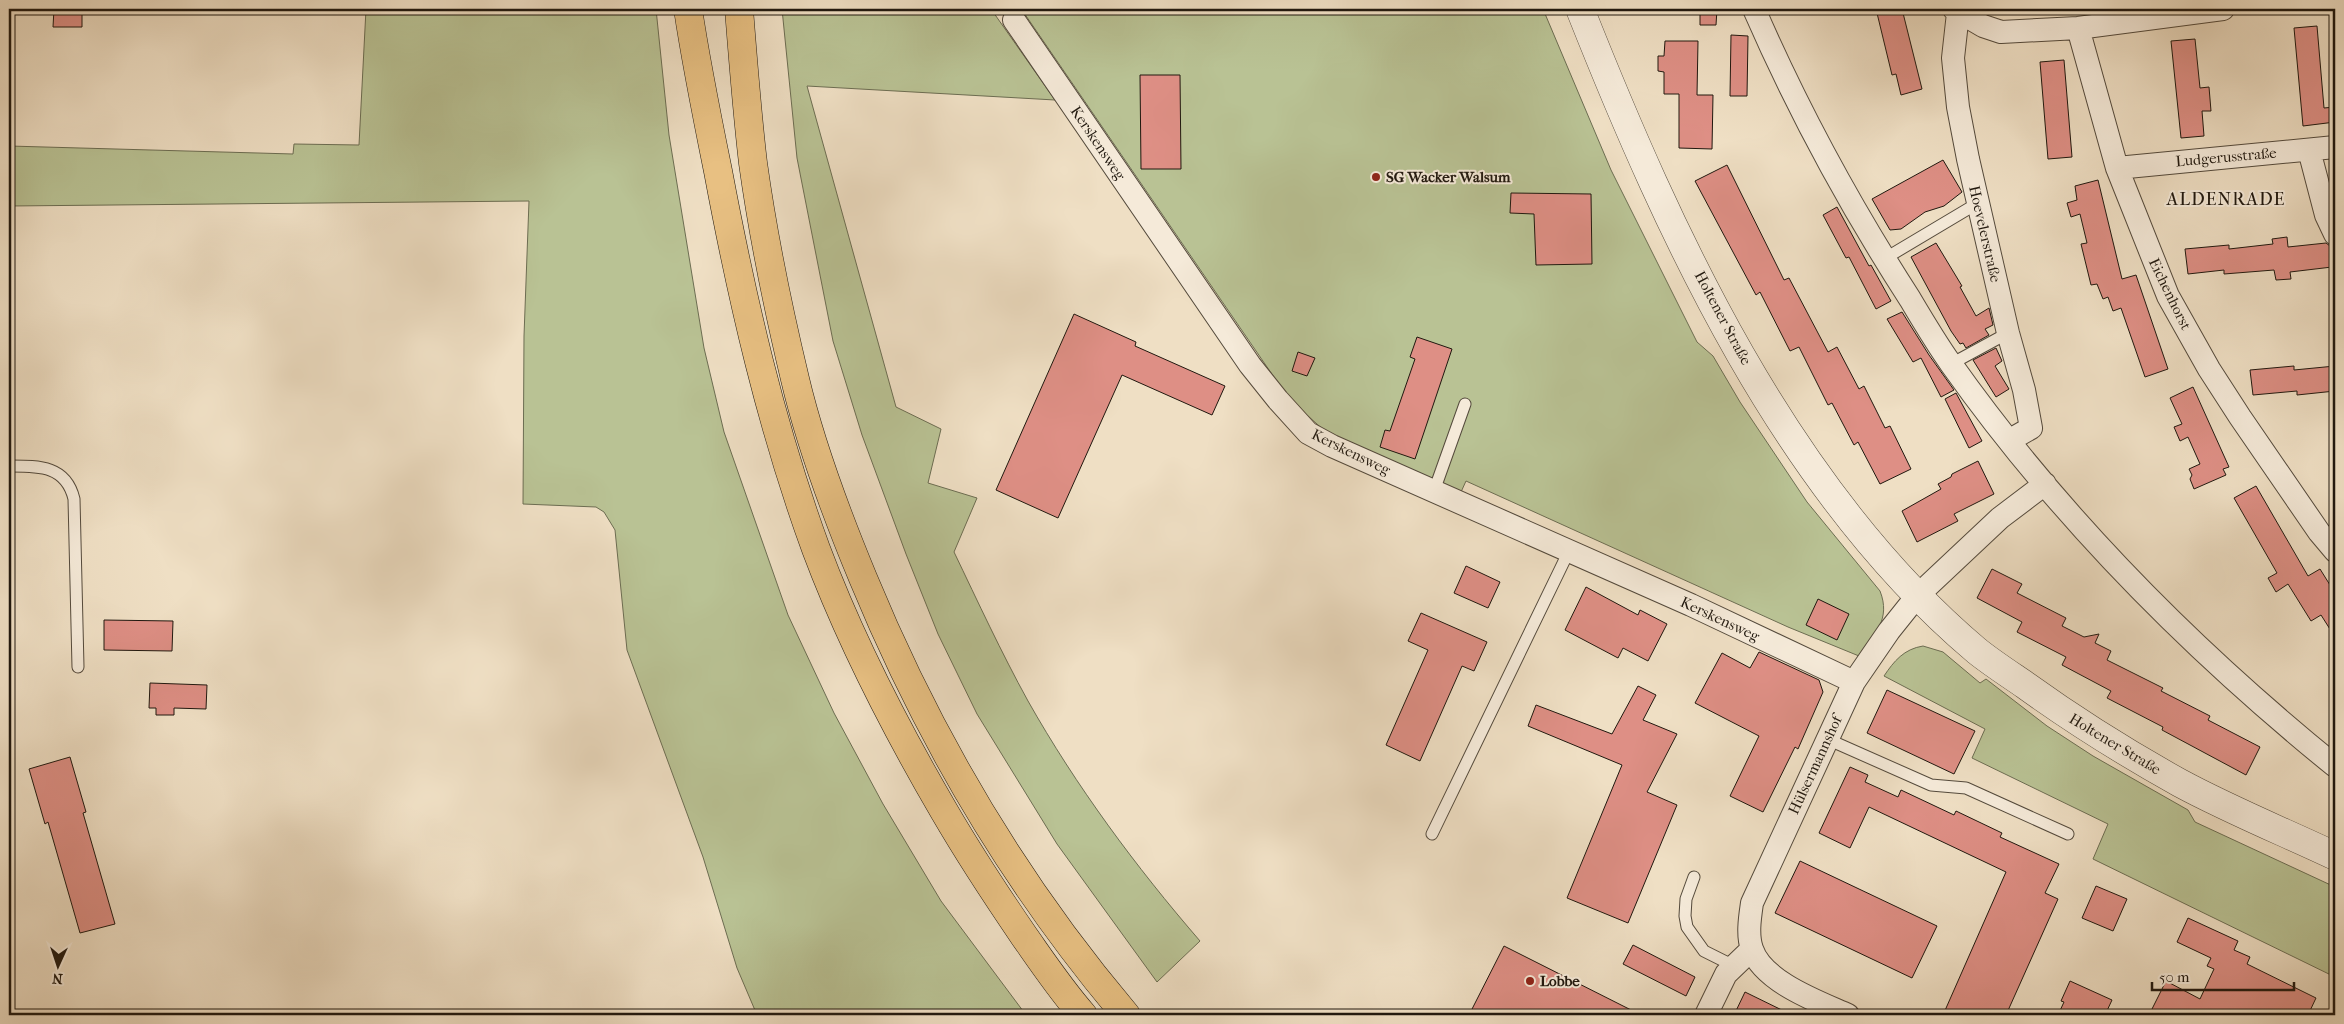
<svg xmlns="http://www.w3.org/2000/svg" width="2344" height="1024" viewBox="0 0 2344 1024" font-family="'IM FELL French Canon',serif">
	<rect width="100%" height="100%" fill="#efdfc4"/>
	<filter id="stains"><feTurbulence type="fractalNoise" baseFrequency=".004" numOctaves="4"/><feColorMatrix values="0 0 0 0 .2 0 0 0 0 .09 0 0 0 0 .02 0 0 0 .5 -.17"/></filter>
	<radialGradient id="worn" r=".72"><stop offset=".6" stop-color="#630" stop-opacity="0"/><stop offset="1" stop-color="#630" stop-opacity=".3"/></radialGradient>
	<path fill="#b9c294" stroke="#6c6d52" d="M366,9h290l13,126 35,213 20,84 64,183 46,98 49,91 58,97 85,114h-269l-20,-47 -34,-111 -76,-207 -12,-120 -11,-18 -8,-5 -73,-3 1,-168 5,-135 -520,5v-60l284,8 1,-10 65,1z
		M782,9h209l64,91 -248,-14 89,321 45,22 -13,54 49,15 -23,54c24,50 47,100 74,149 48,85 108,166 172,240l-43,41 -100,-138 -80,-130 -39,-80 -32,-80 -44,-119 -29,-94 -36,-183z
		M1024,9h519l68,161 86,172 16,14 27,46 67,100 73,89c11,28 -5,43 -21,65l-71,-29 -322,-146 -5,11 -135,-60 -37,-33 -267,-389z
		M1923,646l20,6 37,31 6,-4 61,47 46,30 95,54 7,12 140,65v90l-242,-118 15,-35 -136,-66 13,-29 -101,-53c10,-15 20,-27 39,-30z"/>
	<path fill="#de8f85" stroke="#20180f" d="M54,9h28v18h-29z
		M1700,9h17l-1,16h-16z
		M1876,9h26l20,80 -21,6 -5,-21 -4,1z
		M2317,26l7,82 11,-1v15l-32,4 -9,-98z
		M1731,35l17,1 -1,60h-17z
		M2195,39l5,49 9,-1 2,24h-9l2,25 -23,2 -10,-97z
		M1665,41h33l-1,54h16l-1,54 -33,-1v-54h-15v-22l-6,-1v-15h6z
		M2064,60l8,97 -24,2 -8,-97z
		M1140,75h40l1,94h-40z
		M1943,160l19,32 -18,14 -19,6 -24,17 -11,1 -18,-31z
		M1727,165l57,115 5,-2 39,74 9,-5 22,42 5,-3 21,42 5,-2 21,43 -31,15 -22,-42 -4,3 -22,-42 -4,2 -29,-58 -9,4 -30,-59 -4,3 -61,-114z
		M2098,180l24,99 14,-4 32,94 -23,8 -24,-69 -8,3 -5,-14 -5,2 -6,-15 -6,1 -10,-41 6,-1 -7,-29 -9,3 -4,-14 10,-3 -2,-14z
		M1511,193l80,1 1,70 -56,1 -2,-51 -24,-1z
		M1837,207l32,59 2,-1 20,36 -15,8 -27,-52 -3,1 -23,-43z
		M2287,237l1,10 38,-4 4,3 2,21 -42,5 1,7 -15,1 -2,-10 -50,4v-4l-36,4 -3,-25 44,-4v4l44,-5 -1,-5z
		M1936,243l26,43 -2,1 16,29 13,-8 4,17 -8,4 4,6 -23,13 -3,-5 -3,1 -9,-13 -40,-74z
		M1902,312l27,43 25,35 -13,7 -20,-39 -8,4 -26,-43z
		M1074,314l62,28 -1,4 90,40 -13,29 -90,-40 -64,143 -62,-28z
		M1417,337l35,12 -37,110 -35,-12 5,-17 5,1 25,-72 -5,-2z
		M1996,348l6,13 -7,5 14,23 -13,8 -23,-37z
		M1298,352l17,6 -8,18 -15,-5z
		M2294,366v4l41,-4v25l-38,4v-4l-44,4 -3,-25z
		M2193,387l36,80 -6,2 3,6 -32,14 -4,-10 2,-4 -3,-6 11,-5 -12,-27 -8,4 -6,-14 8,-3 -12,-26z
		M1956,393l26,48 -13,7 -24,-49z
		M1978,461l16,33 -40,20 4,7 -41,21 -15,-31 39,-22 -3,-5 13,-7 1,-3z
		M2256,486l52,90 12,-7 15,24v44l-14,-22 -10,6 -23,-37 -12,8 -8,-14 9,-5 -43,-75z
		M1466,566l34,16 -12,26 -34,-15z
		M1992,569l30,15 -5,9 49,25 -4,8 22,11 15,-3 -4,9 16,8 -4,9 56,28 -2,3 49,25 -2,4 52,27 -14,28 -84,-45 1,-3 -56,-29 4,-7 -49,-26 4,-8 -49,-25 5,-10 -45,-24z
		M1586,587l52,28 2,-5 27,14 -19,37 -25,-13 -5,10 -53,-28z
		M1818,599l31,15 -12,26 -31,-15z
		M1421,613l66,29 -13,29 -12,-5 -42,95 -34,-16 42,-95 -20,-9z
		M104,620l69,1 -1,30 -68,-1z
		M1759,652l60,28 4,12 -25,57 -3,-2 -32,65 -33,-16 29,-60 -64,-33 27,-50 28,15z
		M150,683l57,2 -1,24 -32,-1v7h-18v-7h-7z
		M1638,686l18,9 -13,25 34,14 -30,58 30,13 -49,118 -61,-25 55,-133 -94,-39 8,-21 76,29z
		M1887,690l88,41 -21,43 -87,-41z
		M70,757l16,55 -3,1 32,111 -35,9 -32,-111 -3,2 -16,-55z
		M1850,767l18,8 -3,7 33,15 3,-7 53,25 2,-4 46,22 -2,4 59,27 -14,29 13,6 -52,116h-63l63,-143 -137,-65 -19,41 -31,-15z
		M1800,861l137,65 -25,52 -137,-65z
		M2096,886l31,13 -14,32 -31,-13z
		M2188,918l50,23 -4,9 16,7 -3,7 69,34 -8,17h-159l17,-34 34,18 14,-30 -7,-3 4,-8 -34,-16z
		M1633,945l62,32 -9,19 -63,-32z
		M1504,946l137,69h-172z
		M2070,981l42,19 -7,15h-47l6,-13 -3,-1z
		M1745,992l47,23h-58z"/>
	<g fill="none" stroke-linecap="round" stroke-linejoin="round">
		<defs>
			<path id="service" d="M1884,259l94,-56
				M1951,364l57,-31
				M9,466c29,0 57,-1 65,33l4,168
				M1434,491l31,-87
				M1827,739l104,46 35,3 102,46
				M1432,834l137,-283
				M1694,877l-8,22 -1,17 2,11 17,24 30,15"/>
			<path id="minor" d="M1754,9c44,101 96,197 156,290 13,22 26,44 41,65 107,151 241,286 384,402
				M1954,9l29,17 18,6 77,-4 145,-19
				M1958,13l-5,45 5,49 10,52 40,174 16,57 7,38 -21,12
				M1014,20l236,345 28,35 30,33 24,13 359,159 163,77
				M2078,28l39,140 51,128 41,73 31,48 79,115 16,19
				M2309,150l17,65 9,19
				M2117,168l218,-21
				M1706,1015l20,-41 26,-25
				M1848,1015c-29,-13 -85,-33 -96,-66 -5,-14 -2,-32 0,-46l102,-221 35,-51 28,-35 83,-78 45,-34"/>
			<path id="tertiary" d="M1580,9c90,227 206,481 397,642 15,12 32,23 48,34 50,36 101,68 155,98 50,27 104,49 155,73"/>
			<path id="motorway" d="M688,9c8,54 19,108 30,162 24,128 53,255 98,378 34,91 79,178 128,262 25,43 52,84 80,125 19,27 37,54 59,79
				M739,9c4,51 8,103 14,154 10,72 25,145 42,216 16,68 41,134 68,199 65,158 152,306 263,437"/>
		</defs>
		<use href="#service" stroke="#544a3c" stroke-width="13"/>
		<use href="#minor" stroke="#544a3c" stroke-width="24"/>
		<use href="#tertiary" stroke="#544a3c" stroke-width="29"/>
		<use href="#motorway" stroke="#20180f" stroke-width="29"/>
		<use href="#service" stroke="#f5ead9" stroke-width="11"/>
		<use href="#minor" stroke="#f5ead9" stroke-width="22"/>
		<use href="#tertiary" stroke="#f5ead9" stroke-width="28"/>
		<use href="#motorway" stroke="#e8c082" stroke-width="28"/>
	</g>
	<g fill="#8f2418" stroke="#f5ead9" stroke-width="2">
		<circle cx="1376" cy="177" r="5"/>
		<circle cx="1530" cy="981" r="5"/>
	</g>
	<g text-anchor="middle" stroke-width="4" stroke-linejoin="round" paint-order="stroke">
		<g font-size="15" fill="#20180f" stroke="#f5ead9">
			<text transform="translate(1098 143) rotate(56)" y="5">Kerskensweg</text>
			<text transform="translate(2226 157) rotate(-5)" y="5">Ludgerusstraße</text>
			<text transform="translate(1985 234) rotate(77)" y="5">Hoevelerstraße</text>
			<text transform="translate(2170 294) rotate(64)" y="5">Eichenhorst</text>
			<text transform="translate(1723 318) rotate(62)" y="5">Holtener Straße</text>
			<text transform="translate(1351 452) rotate(26)" y="5">Kerskensweg</text>
			<text transform="translate(1720 619) rotate(25)" y="5">Kerskensweg</text>
			<text transform="translate(2115 744) rotate(31)" y="5">Holtener Straße</text>
			<text transform="translate(1815 765) rotate(-65)" y="5">Hülsermannshof</text>
		</g>
		<g font-size="15" font-weight="bold" fill="#20180f" stroke="#f5ead9" text-anchor="start">
			<text x="1386" y="182">SG Wacker Walsum</text>
			<text x="1540" y="986">Lobbe</text>
		</g>
		<g font-size="18" letter-spacing="1" fill="#20180f" stroke="#f5ead9">
			<text x="2226" y="205">ALDENRADE</text>
		</g>
	</g>
	<rect width="2344" height="1024" fill="none" stroke="#efdfc4" stroke-width="30"/>
	<rect x="10" y="10" width="2324" height="1004" fill="none" stroke="#20180f" stroke-width="2.5"/>
	<rect x="15" y="15" width="2314" height="994" fill="none" stroke="#20180f"/>
	<g transform="translate(58 966) rotate(183)" stroke="#f5ead9" stroke-width="4" paint-order="stroke">
	<path d="M0-4L9 19L0 12L-9 19Z" fill="#20180f"/>
	<text y="-8" font-size="14" font-weight="bold" text-anchor="middle" fill="#20180f">N</text>
	</g>
	<path d="M2152 982v8h142v-8" fill="none" stroke="#20180f" stroke-width="2.5"/>
	<text x="2159" y="982" font-size="15" fill="#20180f" stroke="#f5ead9" stroke-width="4" paint-order="stroke">50 m</text>
	<rect width="100%" height="100%" filter="url(#stains)"/>
	<rect width="100%" height="100%" fill="url(#worn)"/>
</svg>
